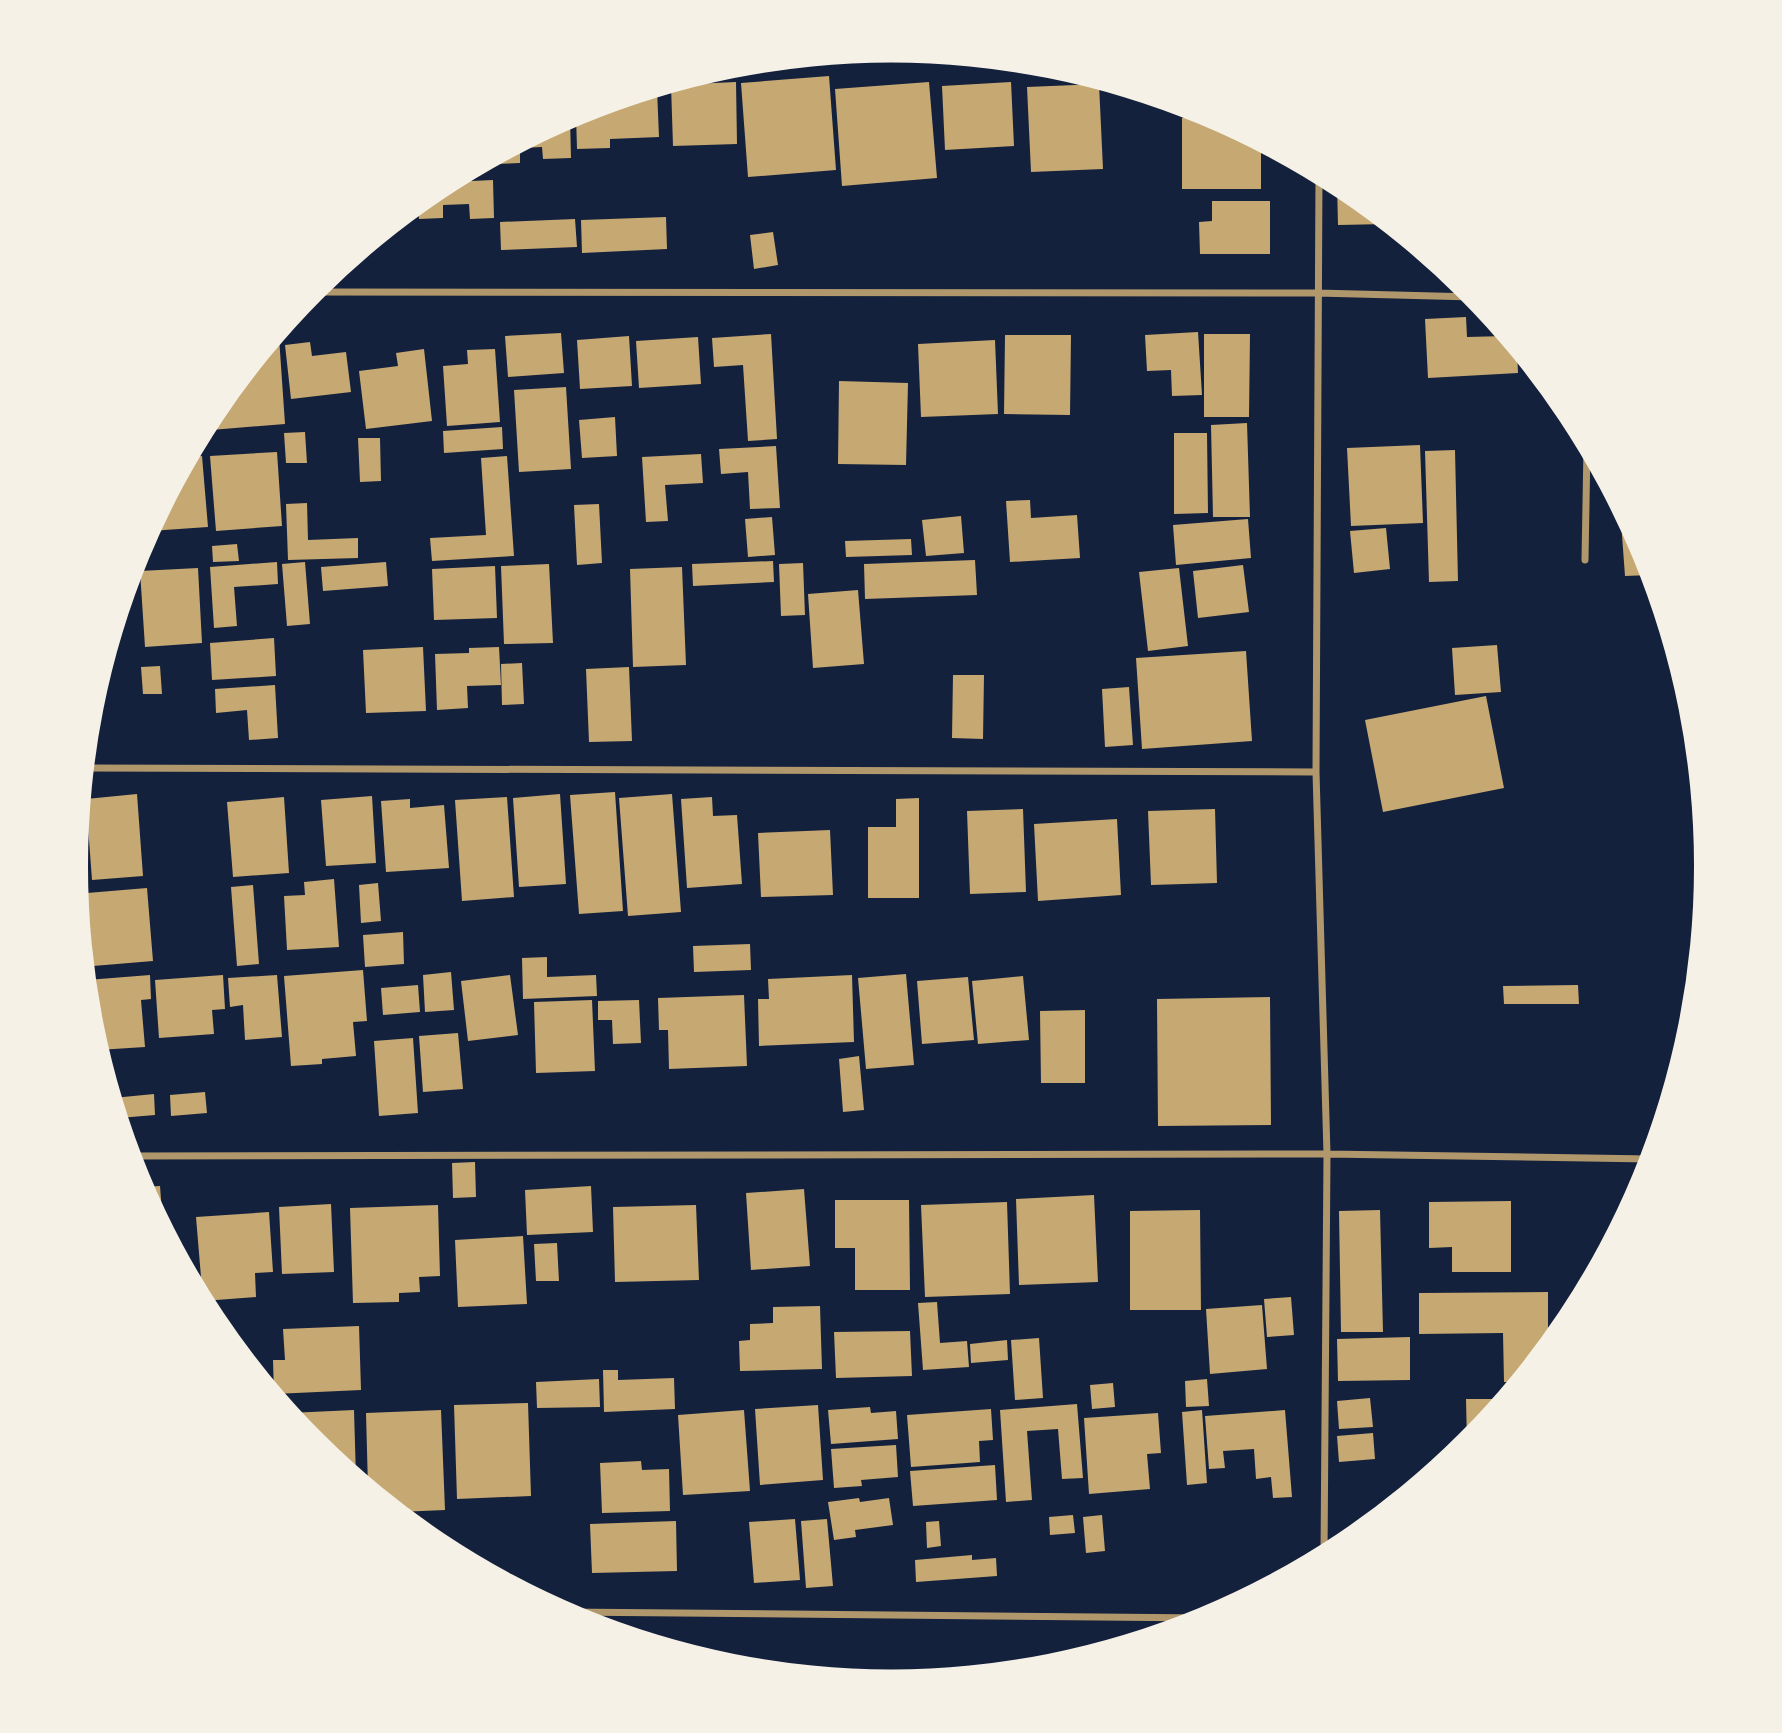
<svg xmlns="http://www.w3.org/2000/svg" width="1782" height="1733" viewBox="0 0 1782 1733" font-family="'Sofia Sans Condensed',sans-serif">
	<rect width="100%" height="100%" fill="#14213d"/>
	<path fill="#c6a872" d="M829,76l7,94 -88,7 -7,-94z
		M736,82l1,62 -64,2 -2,-61z
		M929,82l8,96 -95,8 -7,-97z
		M1011,82l3,64 -69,4 -3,-64z
		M1099,84l4,85 -72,3 -4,-85z
		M657,89l2,48 -49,2v9l-33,1 -1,-34z
		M570,118l1,40 -28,1 -1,-12 -22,1v15l-26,1v-6z
		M1182,118h31l48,25v46h-79z
		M493,180l1,38 -24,1 -1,-15 -26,1v13l-24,1 -1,-15 20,-16 12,-6z
		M1337,184l8,4 43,36 -50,1z
		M1212,201h58v53h-70l-1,-32 13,-1z
		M666,217l1,32 -85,4 -1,-33z
		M575,219l2,28 -76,3 -1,-28z
		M773,232l5,33 -24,4 -4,-34z
		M1466,317l1,20 39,-1 11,14 1,23 -90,5 -3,-59z
		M1198,332l4,63 -30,1 -1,-26 -24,1 -2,-36z
		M561,333l3,40 -56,4 -3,-41z
		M771,334l6,105 -29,2 -5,-76 -29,2 -2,-29z
		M1204,334h46l-1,83h-45z
		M1005,335h66l-1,80 -66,-1z
		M629,336l3,50 -52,3 -3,-49z
		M279,337l6,87 -74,6v-12l2,-5 62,-75z
		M698,337l3,47 -62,4 -3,-47z
		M995,340l3,74 -77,3 -3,-73z
		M310,342l2,14 34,-4 5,40 -60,7 -6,-54z
		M424,349l8,72 -66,8 -7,-58 39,-5 -2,-13z
		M495,349l5,73 -53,4 -4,-60 25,-2 -1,-14z
		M839,381l69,2 -2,82 -68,-1z
		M566,387l5,82 -52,3 -5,-82z
		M615,417l2,39 -35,2 -3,-38z
		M1247,423l3,94h-37l-2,-92z
		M502,427l1,22 -59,4 -1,-22z
		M305,432l2,31h-21l-2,-30z
		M1174,433h33l1,80 -34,1z
		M358,438h22l1,43 -21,1z
		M1420,445l3,78 -72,3 -4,-78z
		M776,446l4,62 -30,1 -2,-37 -27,2 -2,-25z
		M1455,450l3,131 -29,1 -4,-131z
		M277,452l5,74 -66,5 -6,-75z
		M701,454l2,29 -38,2 3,36 -22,1 -4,-65z
		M202,456l6,71 -58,4 40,-74z
		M507,456l7,100 -82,5 -2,-23 56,-3 -5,-77z
		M1030,500l1,18 46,-3 3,43 -70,4 -4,-61z
		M307,503l1,37 50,-2v20l-70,2 -2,-56z
		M599,504l3,59 -25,2 -3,-60z
		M1620,508l25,47 6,20 -26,1z
		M961,516l3,37 -38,3 -4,-36z
		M772,517l3,38 -27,2 -3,-38z
		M1248,519l3,39 -75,7 -3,-40z
		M1386,528l4,41 -36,4 -4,-42z
		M911,539l1,16 -66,2 -1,-16z
		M237,544l2,17 -26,1 -1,-16z
		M975,560l2,35 -112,4 -1,-35z
		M773,561l1,21 -81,4 -1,-22z
		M277,562l1,22 -44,3 3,39 -23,2 -4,-61z
		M305,562l5,62 -23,2 -5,-62z
		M386,562l2,24 -65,5 -2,-24z
		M803,563l2,52 -24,1 -2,-52z
		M549,564l4,79 -49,1 -3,-78z
		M1243,565l6,47 -51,6 -5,-47z
		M495,566l2,52 -63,2 -2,-51z
		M682,567l4,98 -53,2 -3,-98z
		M198,568l4,75 -57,4 -5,-76z
		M1179,568l9,78 -40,5 -9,-79z
		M858,590l6,74 -51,4 -5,-74z
		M274,638l2,38 -64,4 -2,-37z
		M1497,645l4,47 -46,3 -3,-47z
		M423,647l3,64 -60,2 -3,-63z
		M499,647l2,38 -34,1 1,22 -31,2 -2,-56 34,-1v-5z
		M1246,651l6,90 -110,8 -6,-91z
		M522,663l2,41 -22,1 -1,-41z
		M160,666l2,28h-19l-2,-27z
		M629,667l3,74 -43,1 -3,-73z
		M953,675h31l-1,64 -31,-1z
		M275,685l3,53 -29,2 -2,-30 -31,3 -1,-24z
		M1129,687l4,58 -28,2 -3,-58z
		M1486,696l18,92 -121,24 -18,-92z
		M615,792l8,119 -44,3 -9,-119z
		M137,794l6,82 -51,4 -6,-81z
		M560,794l6,90 -47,3 -6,-89z
		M672,794l9,118 -53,4 -9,-118z
		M372,796l4,67 -50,3 -5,-66z
		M284,797l5,76 -56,4 -6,-75z
		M507,797l7,100 -52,4 -7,-101z
		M712,797l1,19 24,-1 5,69 -55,4 -6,-89z
		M919,798v100h-51v-71h28v-28z
		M410,799v9l34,-3 5,63 -63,4 -5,-71z
		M1023,809l3,83 -56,2 -3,-83z
		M1215,809l2,74 -66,2 -3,-74z
		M1117,819l4,76 -83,6 -4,-77z
		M830,830l3,65 -72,2 -3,-64z
		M334,879l5,68 -52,3 -3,-54 21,-1 -1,-13z
		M378,883l3,38 -20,2 -2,-38z
		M253,885l6,79 -22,2 -6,-79z
		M147,888l6,73 -60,5 -6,-73z
		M403,932l1,32 -39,3 -2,-32z
		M750,944l1,26 -57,2 -1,-26z
		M547,957v20l49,-2 1,21 -74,3 -1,-41z
		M363,970l4,51 -14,1 3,34 -34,3v5l-31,2 -7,-90z
		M451,972l3,38 -29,2 -2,-37z
		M906,974l8,91 -48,4 -8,-91z
		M150,975l1,24 -10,1 4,47 -47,3 -7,-25 -4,-45z
		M223,975l2,34 -13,1 2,24 -55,4 -4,-58z
		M277,975l5,62 -37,3 -2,-35 -13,2 -2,-29z
		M510,975l8,60 -50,6 -7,-60z
		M852,975l2,67 -95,4 -1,-47h11l-1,-20z
		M1023,976l6,64 -51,4 -6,-63z
		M968,977l6,63 -52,4 -5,-63z
		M418,985l2,27 -37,3 -2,-27z
		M1578,985l1,19h-75l-1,-18z
		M744,995l3,71 -78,3 -1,-39h-9l-1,-32z
		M1270,997l1,128 -113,1 -1,-127z
		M592,1000l3,71 -59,2 -2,-71z
		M639,1000l2,43 -28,1 -1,-24h-14v-19z
		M1085,1010v73h-44l-1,-72z
		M458,1033l5,56 -40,3 -4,-56z
		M413,1038l5,75 -39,3 -5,-75z
		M859,1056l5,54 -21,2 -4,-53z
		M205,1092l2,21 -36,3 -1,-21z
		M154,1094l1,21 -36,3 -6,-20z
		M475,1162l1,35 -23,1 -1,-35z
		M160,1186l3,40 -21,-39z
		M591,1186l2,46 -66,3 -2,-45z
		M804,1189l6,77 -59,4 -5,-77z
		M1094,1195l4,87 -79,3 -3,-86z
		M835,1200h74l1,90h-55v-42h-20z
		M1511,1201v71h-59v-25l-23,1v-46z
		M1007,1202l3,92 -85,3 -4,-92z
		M331,1204l3,68 -52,2 -3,-67z
		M438,1205l2,71 -21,1 1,15 -21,1v9l-46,1 -3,-95z
		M696,1205l3,75 -84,2 -2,-75z
		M1200,1210l1,100h-71v-99z
		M1380,1210l3,122h-42l-2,-121z
		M269,1212l4,60 -18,1 1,24 -53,4 -7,-84z
		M523,1236l4,68 -69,3 -3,-67z
		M557,1243l2,38h-23l-2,-37z
		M1548,1292v53l-30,37h-14l-1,-49 -84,1v-41z
		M1291,1297l3,38 -27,2 -3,-38z
		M937,1302l3,41 27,-2 2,26 -46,3 -5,-67z
		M1262,1305l5,64 -57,5 -4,-65z
		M820,1306l2,63 -82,2 -1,-30 11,-1v-16l23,-1v-16z
		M359,1326l2,64 -87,4 -1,-34h12l-2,-31z
		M910,1331l2,45 -76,2 -2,-46z
		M1410,1337v43l-72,1 -1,-42z
		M1039,1338l4,60 -28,2 -4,-60z
		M1007,1340l1,20 -37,3 -1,-19z
		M603,1370h15v10l56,-2 1,31 -71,3z
		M599,1379l1,28 -63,1 -1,-26z
		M1207,1379l2,27 -23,1 -1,-26z
		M1113,1383l2,24 -23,2 -2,-24z
		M1370,1398l3,29 -34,2 -2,-28z
		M1466,1399h38l-37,45z
		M528,1403l3,93 -74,3 -3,-94z
		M1077,1404l6,74 -21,1 -4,-50 -31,2 5,69 -26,2 -6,-92z
		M818,1405l5,75 -63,5 -5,-76z
		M870,1407l1,6 25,-2 2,28 -67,5 -3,-34z
		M991,1409l2,31 -14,1 1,21 -69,5 -4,-52z
		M354,1410l2,68 -42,-35 -25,-30z
		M441,1410l4,100 -47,2 -12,-9v-12h-14l-4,-3 -2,-75z
		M744,1410l6,81 -67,4 -5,-80z
		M1202,1410l5,73 -20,2 -5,-73z
		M1285,1410l7,87 -19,1 -2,-21 -15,2 -2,-30 -31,2 2,17 -16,1 -4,-53z
		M1158,1413l3,40 -14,1 3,35 -61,5 -5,-76z
		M1373,1433l2,26 -36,3 -2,-26z
		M896,1445l2,32 -37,3 1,6 -28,2 -3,-39z
		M641,1461l1,9 27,-1 1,42 -68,2 -2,-50z
		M995,1465l2,35 -84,6 -3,-35z
		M859,1498l1,4 29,-4 4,27 -38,5 1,7 -22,3 -6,-38z
		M1073,1515l2,18 -25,2 -1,-18z
		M1102,1515l3,36 -19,2 -3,-36z
		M795,1519l5,61 -46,3 -5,-61z
		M827,1519l6,67 -27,2 -5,-67z
		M676,1521l1,50 -85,2 -2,-49z
		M939,1521l2,25 -14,2 -1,-26z
		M972,1555v5l24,-2 1,18 -81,6 -1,-22z"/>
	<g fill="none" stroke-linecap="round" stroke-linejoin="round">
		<path stroke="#b1986c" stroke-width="7" d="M1319,175l-3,597 11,382 -3,402
			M312,292l1005,1 157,4
			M1585,560l2,-113
			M85,768l1231,4
			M130,1156l1197,-2 323,5
			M564,1612l643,6"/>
	</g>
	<path d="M0 0H1782V1733H0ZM88 866a803 803 0 1 1 1606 0a803 803 0 1 1-1606 0Z" fill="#f6f1e7" fill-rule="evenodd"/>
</svg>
